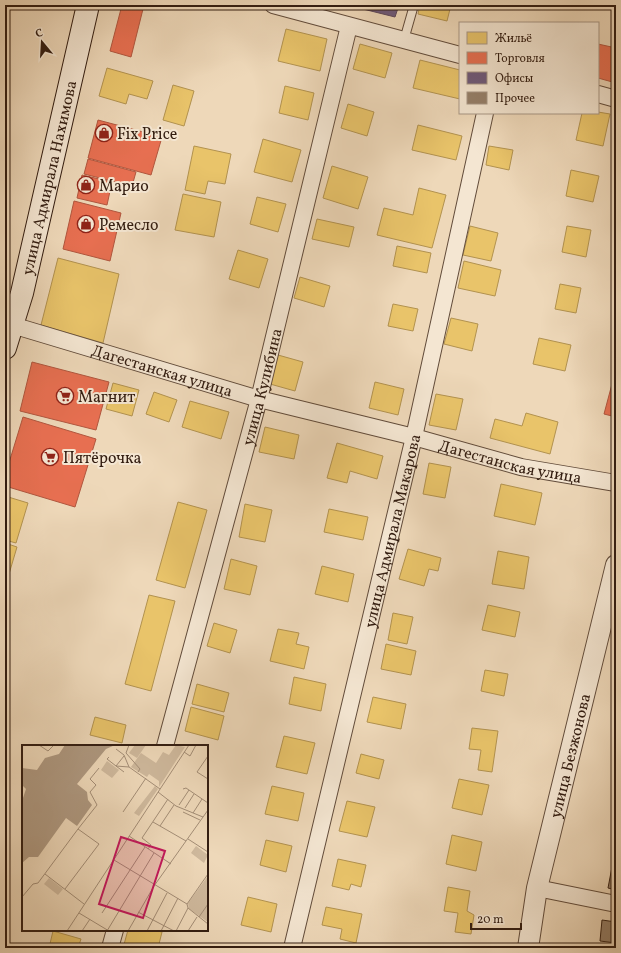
<svg xmlns="http://www.w3.org/2000/svg" width="621" height="953" viewBox="0 0 621 953" font-family="Vollkorn,serif">
	<rect width="100%" height="100%" fill="#eed8b9"/>
	<filter id="stains"><feTurbulence type="fractalNoise" baseFrequency=".005" numOctaves="4"/><feColorMatrix values="0 0 0 0 .2 0 0 0 0 .09 0 0 0 0 .02 0 0 0 .5 -.17"/></filter>
	<radialGradient id="worn" r=".72"><stop offset=".6" stop-color="#630" stop-opacity="0"/><stop offset="1" stop-color="#630" stop-opacity=".3"/></radialGradient>
	<path fill="#e9c46a" stroke="#b2924f" d="M420,5h31l-4,16 -29,-7z
		M286,29l41,10 -7,32 -42,-10z
		M360,44l32,9 -7,25 -32,-9z
		M420,60l40,10v29l-47,-11z
		M107,68l46,13 -6,18 -18,-5 -3,10 -27,-8z
		M173,85l21,6 -10,35 -21,-6z
		M285,86l29,7 -6,27 -29,-7z
		M348,104l26,8 -7,24 -26,-8z
		M598,112l12,2 -7,32 -27,-6 6,-27h16z
		M418,125l44,11 -6,24 -44,-10z
		M263,139l38,11 -9,32 -38,-10z
		M194,146l37,8 -6,30 -17,-3 -3,13 -20,-4z
		M489,146l24,4 -4,20 -23,-5z
		M332,166l36,11 -10,32 -35,-11z
		M571,170l28,6 -6,26 -27,-6z
		M419,188l27,7 -14,53 -55,-13 7,-27 29,7z
		M183,194l38,8 -7,35 -39,-7z
		M257,197l29,7 -8,28 -28,-8z
		M317,219l37,8 -5,20 -37,-8z
		M470,226l28,7 -7,28 -28,-6z
		M567,226l24,4 -5,27 -24,-5z
		M397,246l34,7 -4,20 -34,-7z
		M238,250l30,9 -9,29 -30,-9z
		M58,258l61,16 -16,69 -62,-18z
		M464,261l37,9 -6,26 -37,-8z
		M300,277l30,9 -6,21 -30,-9z
		M560,284l21,4 -5,25 -21,-4z
		M393,304l25,5 -5,22 -25,-5z
		M451,318l27,6 -6,27 -28,-7z
		M539,338l32,7 -6,26 -32,-7z
		M278,355l25,7 -8,29 -25,-7z
		M375,382l29,7 -6,26 -29,-7z
		M113,383l26,7 -7,26 -26,-7z
		M154,392l23,8 -8,22 -23,-8z
		M436,394l27,5 -7,31 -27,-5z
		M190,401l39,11 -8,27 -39,-12z
		M526,413l32,9 -8,32 -60,-16 5,-19 27,7z
		M265,427l34,8 -5,24 -35,-7z
		M337,443l46,13 -6,23 -27,-8 -3,12 -20,-5z
		M429,463l22,4 -6,31 -22,-4z
		M501,484l41,9 -7,32 -41,-9z
		M5,496l23,7 -12,40 -11,-3z
		M178,502l29,8 -22,78 -29,-8z
		M245,504l27,6 -7,32 -26,-5z
		M329,509l39,8 -5,23 -39,-8z
		M5,543l12,4 -8,27 -4,-2z
		M408,549l33,9 -3,13 -9,-2 -5,17 -25,-7z
		M498,551l31,6 -5,32 -32,-5z
		M231,559l26,7 -7,29 -26,-6z
		M322,566l32,8 -6,28 -33,-8z
		M149,595l26,6 -24,90 -26,-7z
		M488,605l32,7 -5,25 -33,-7z
		M393,613l20,4 -6,27 -19,-4z
		M214,623l23,7 -7,23 -23,-7z
		M278,629l21,4 -3,11 13,3 -5,22 -34,-8z
		M386,644l30,7 -5,24 -30,-6z
		M485,670l23,4 -4,22 -23,-5z
		M294,677l32,7 -5,27 -32,-7z
		M197,684l32,9 -5,19 -32,-8z
		M373,697l33,7 -5,25 -34,-7z
		M191,707l33,9 -6,24 -33,-9z
		M95,717l31,8 -4,18 -32,-8z
		M472,728l26,3 -6,41 -14,-2 3,-20 -12,-1z
		M284,736l31,7 -8,31 -31,-7z
		M361,754l23,6 -5,19 -23,-6z
		M459,779l30,6 -7,30 -30,-7z
		M272,786l32,7 -6,28 -33,-7z
		M347,801l28,6 -8,30 -28,-6z
		M452,835l30,7 -6,29 -30,-7z
		M266,840l26,6 -6,26 -26,-7z
		M338,859l28,6 -5,22 -10,-3 -2,6 -17,-4z
		M448,887l22,4 -3,20 7,4 -3,19 -16,-2 3,-19 -14,-2z
		M248,897l29,7 -6,28 -30,-7z
		M326,907l36,7 -6,29 -16,-4 2,-10 -20,-4z
		M128,930h25l9,2 -4,16h-35z
		M53,931l28,8 -3,9h-29z"/>
	<path fill="#e76f51" stroke="#b1563e" d="M122,5h22l-13,52 -21,-6z
		M598,44l18,4v35l-18,-5z
		M98,120l64,17 -11,38 -63,-17z
		M88,159l48,13 -4,14 -48,-12z
		M82,175l30,7 -5,23 -30,-7z
		M74,201l47,12 -11,48 -47,-12z
		M32,362l77,20 -13,48 -76,-19z
		M616,369v48l-12,-3z
		M23,417l73,22 -21,68 -70,-21v-10z"/>
	<path fill="#6d597a" stroke="#5c475a" d="M347,5h52l-4,12z"/>
	<path fill="#947e68" stroke="#331d11" d="M612,867h4v23l-8,-2z
		M602,920l14,2v21l-16,-2z"/>
	<g fill="none" stroke-linecap="round" stroke-linejoin="round">
		<defs>
			<path id="service" d="M404,40l10,-35"/>
			<g id="minor">
				<path d="M273,5l187,50"/>
				<path d="M598,94l18,5"/>
				<path id="s1" d="M12,325l247,74 155,38 107,30 95,16"/>
				<path id="s2" d="M165,746l94,-347 90,-373"/>
				<path d="M537,888l79,16"/>
				<path d="M110,948l5,-18"/>
				<path id="s3" d="M292,948l122,-511 71,-324"/>
			</g>
			<g id="tertiary">
				<path id="s4" d="M528,948l9,-60 79,-323"/>
			</g>
			<g id="secondary">
				<path id="s5" d="M5,348l17,-55 66,-288"/>
			</g>
		</defs>
		<use href="#service" stroke="#624c3b" stroke-width="10"/>
		<use href="#minor" stroke="#624c3b" stroke-width="18"/>
		<use href="#tertiary" stroke="#624c3b" stroke-width="22"/>
		<use href="#secondary" stroke="#331d11" stroke-width="24"/>
		<use href="#service" stroke="#f4e6d2" stroke-width="8"/>
		<use href="#minor" stroke="#f4e6d2" stroke-width="16"/>
		<use href="#tertiary" stroke="#f4e6d2" stroke-width="20"/>
		<use href="#secondary" stroke="#f4e6d2" stroke-width="22"/>
	</g>
	<defs>
		<symbol id="shop-ring" viewBox="-11 -11 22 22"><circle r="9.5" fill="#f4e6d2" stroke="#8f2418" stroke-width="1.5"/><path d="M-5-2.5h2.3a2.7 3.5 0 0 1 5.4 0H5L5.5 6h-11ZM-1.5-2.5h3a1.5 2.3 0 0 0-3 0Z" fill="#8f2418"/></symbol>
		<symbol id="supermarket-ring" viewBox="-11 -11 22 22"><circle r="9.5" fill="#f4e6d2" stroke="#8f2418" stroke-width="1.5"/><path d="M-6-5.5h2.5l.6 2H6L4.5 2H-2.5L-4.4-4H-6ZM-1.5 3.2a1.3 1.3 0 1 0 .1 0ZM3 3.2a1.3 1.3 0 1 0 .1 0Z" fill="#8f2418"/></symbol>
	</defs>
	<g fill-rule="evenodd">
		<use href="#shop-ring" x="94" y="123" width="20" height="20"/>
		<use href="#shop-ring" x="76" y="175" width="20" height="20"/>
		<use href="#shop-ring" x="76" y="214" width="20" height="20"/>
		<use href="#supermarket-ring" x="55" y="386" width="20" height="20"/>
		<use href="#supermarket-ring" x="40" y="447" width="20" height="20"/>
	</g>
	<g text-anchor="middle" stroke-width="4" stroke-linejoin="round" paint-order="stroke">
		<g font-size="16" fill="#331d11" stroke="#f4e6d2" text-anchor="start">
			<text x="117" y="139">Fix Price</text>
			<text x="99" y="191">Марио</text>
			<text x="99" y="230">Ремесло</text>
			<text x="78" y="402">Магнит</text>
			<text x="63" y="463">Пятёрочка</text>
		</g>
		<g font-size="16" fill="#331d11" stroke="#f4e6d2">
			<text dy="6" stroke="none"><textPath href="#s5" startOffset="176">улица Адмирала Нахимова</textPath></text>
			<text dy="6" stroke="none"><textPath href="#s1" startOffset="157">Дагестанская улица</textPath></text>
			<text dy="6" stroke="none"><textPath href="#s2" startOffset="372">улица Кулибина</textPath></text>
			<text dy="6" stroke="none"><textPath href="#s1" startOffset="517">Дагестанская улица</textPath></text>
			<text dy="6" stroke="none"><textPath href="#s3" startOffset="429">улица Адмирала Макарова</textPath></text>
			<text dy="6" stroke="none"><textPath href="#s4" startOffset="197">улица Безжонова</textPath></text>
		</g>
	</g>
	<g transform="translate(22 745)">
		<rect width="186" height="186" fill="#eed8b9"/>
		<path d="M113,0h11l-9,13 -8,-5zM154,0l9,2 -26,40v-6l-10,-7 -2,3 -16,-10 10,-14 15,10 7,-11 6,3zM85,16l12,9 -7,8 -11,-8zM133,41l3,3 -19,27 -5,-3zM174,101l12,9 -4,8 -13,-10zM186,131v46l-19,-13 -1,-6zM27,133l14,11 -5,6 -14,-11z" fill="#ceb89c"/>
		<path d="M43,0h50l-9,4 -29,35 10,8 1,8 4,5 -15,21 -11,-8 -28,39h-9l-7,6v-62l4,-12 -4,-4v-17l15,2 8,-12 14,-4z" fill="#ae9880"/>
		<path fill="none" stroke="#a38d76" stroke-width="1" d="M17,0l9,6 6,-6M107,0l-3,8 14,16 -2,3M94,4l8,6 5,12 31,22M162,7l6,4 6,-11M186,11l-11,16 11,7M87,12l-2,2 9,7 13,1M102,27l-8,-6 8,-10M161,44l3,-1 22,15M136,47l18,14 27,11M157,60l10,-15M163,63l9,-14M101,67l23,-34M161,67l17,8M171,68l9,-14M131,77l33,19M138,81l14,-21M56,84l19,-24 -7,-13 6,-7 -6,-6 9,-11M107,91l42,28M166,94l20,13M126,104l3,-4 -9,-7 26,-39M92,115l73,44M23,129l39,30M0,152l11,-13 5,-1 40,-54 21,15 -34,45M165,159l21,-30M165,159l1,4 20,16M116,167l36,19M57,168l30,18M80,168l43,-66M177,172l9,-13M45,186l122,-186M60,186l8,-12M85,186l47,-78M106,186l26,-45 54,-76M125,186l20,-38M139,186l17,-33M154,186l12,-23M166,186l9,-14"/>
		<path fill="#c2185b" fill-opacity="0.15" stroke="#c2185b" stroke-width="2" d="M99,92l44,14 -22,67 -44,-14z"/>
		<rect width="186" height="186" fill="none" stroke="#331d11" stroke-width="2"/>
	</g>
	<rect width="621" height="953" fill="none" stroke="#eed8b9" stroke-width="20"/>
	<rect x="6" y="6" width="609" height="941" fill="none" stroke="#331d11" stroke-width="2"/>
	<rect x="10" y="10" width="601" height="933" fill="none" stroke="#331d11"/>
	<rect x="459" y="22" width="140" height="92" fill="#f4e6d2" stroke="#a79685"/>
	<rect x="467" y="32" width="20" height="12" fill="#e9c46a" stroke="#a79685"/>
	<text x="495" y="42" font-size="12" fill="#331d11">Жильё</text>
	<rect x="467" y="52" width="20" height="12" fill="#e76f51" stroke="#a79685"/>
	<text x="495" y="62" font-size="12" fill="#331d11">Торговля</text>
	<rect x="467" y="72" width="20" height="12" fill="#6d597a" stroke="#a79685"/>
	<text x="495" y="82" font-size="12" fill="#331d11">Офисы</text>
	<rect x="467" y="92" width="20" height="12" fill="#947e68" stroke="#a79685"/>
	<text x="495" y="102" font-size="12" fill="#331d11">Прочее</text>
	<g transform="translate(42 42) rotate(342)" stroke="#f4e6d2" stroke-width="3" paint-order="stroke">
	<path d="M0-3L7 15L0 10L-7 15Z" fill="#331d11"/>
	<text y="-6" font-size="11" font-weight="bold" text-anchor="middle" fill="#331d11">С</text>
	</g>
	<path d="M471 923v6h50v-6" fill="none" stroke="#331d11" stroke-width="2"/>
	<text x="477" y="923" font-size="12" fill="#331d11" stroke="#f4e6d2" stroke-width="3" paint-order="stroke">20 m</text>
	<rect width="100%" height="100%" filter="url(#stains)"/>
	<rect width="100%" height="100%" fill="url(#worn)"/>
</svg>
